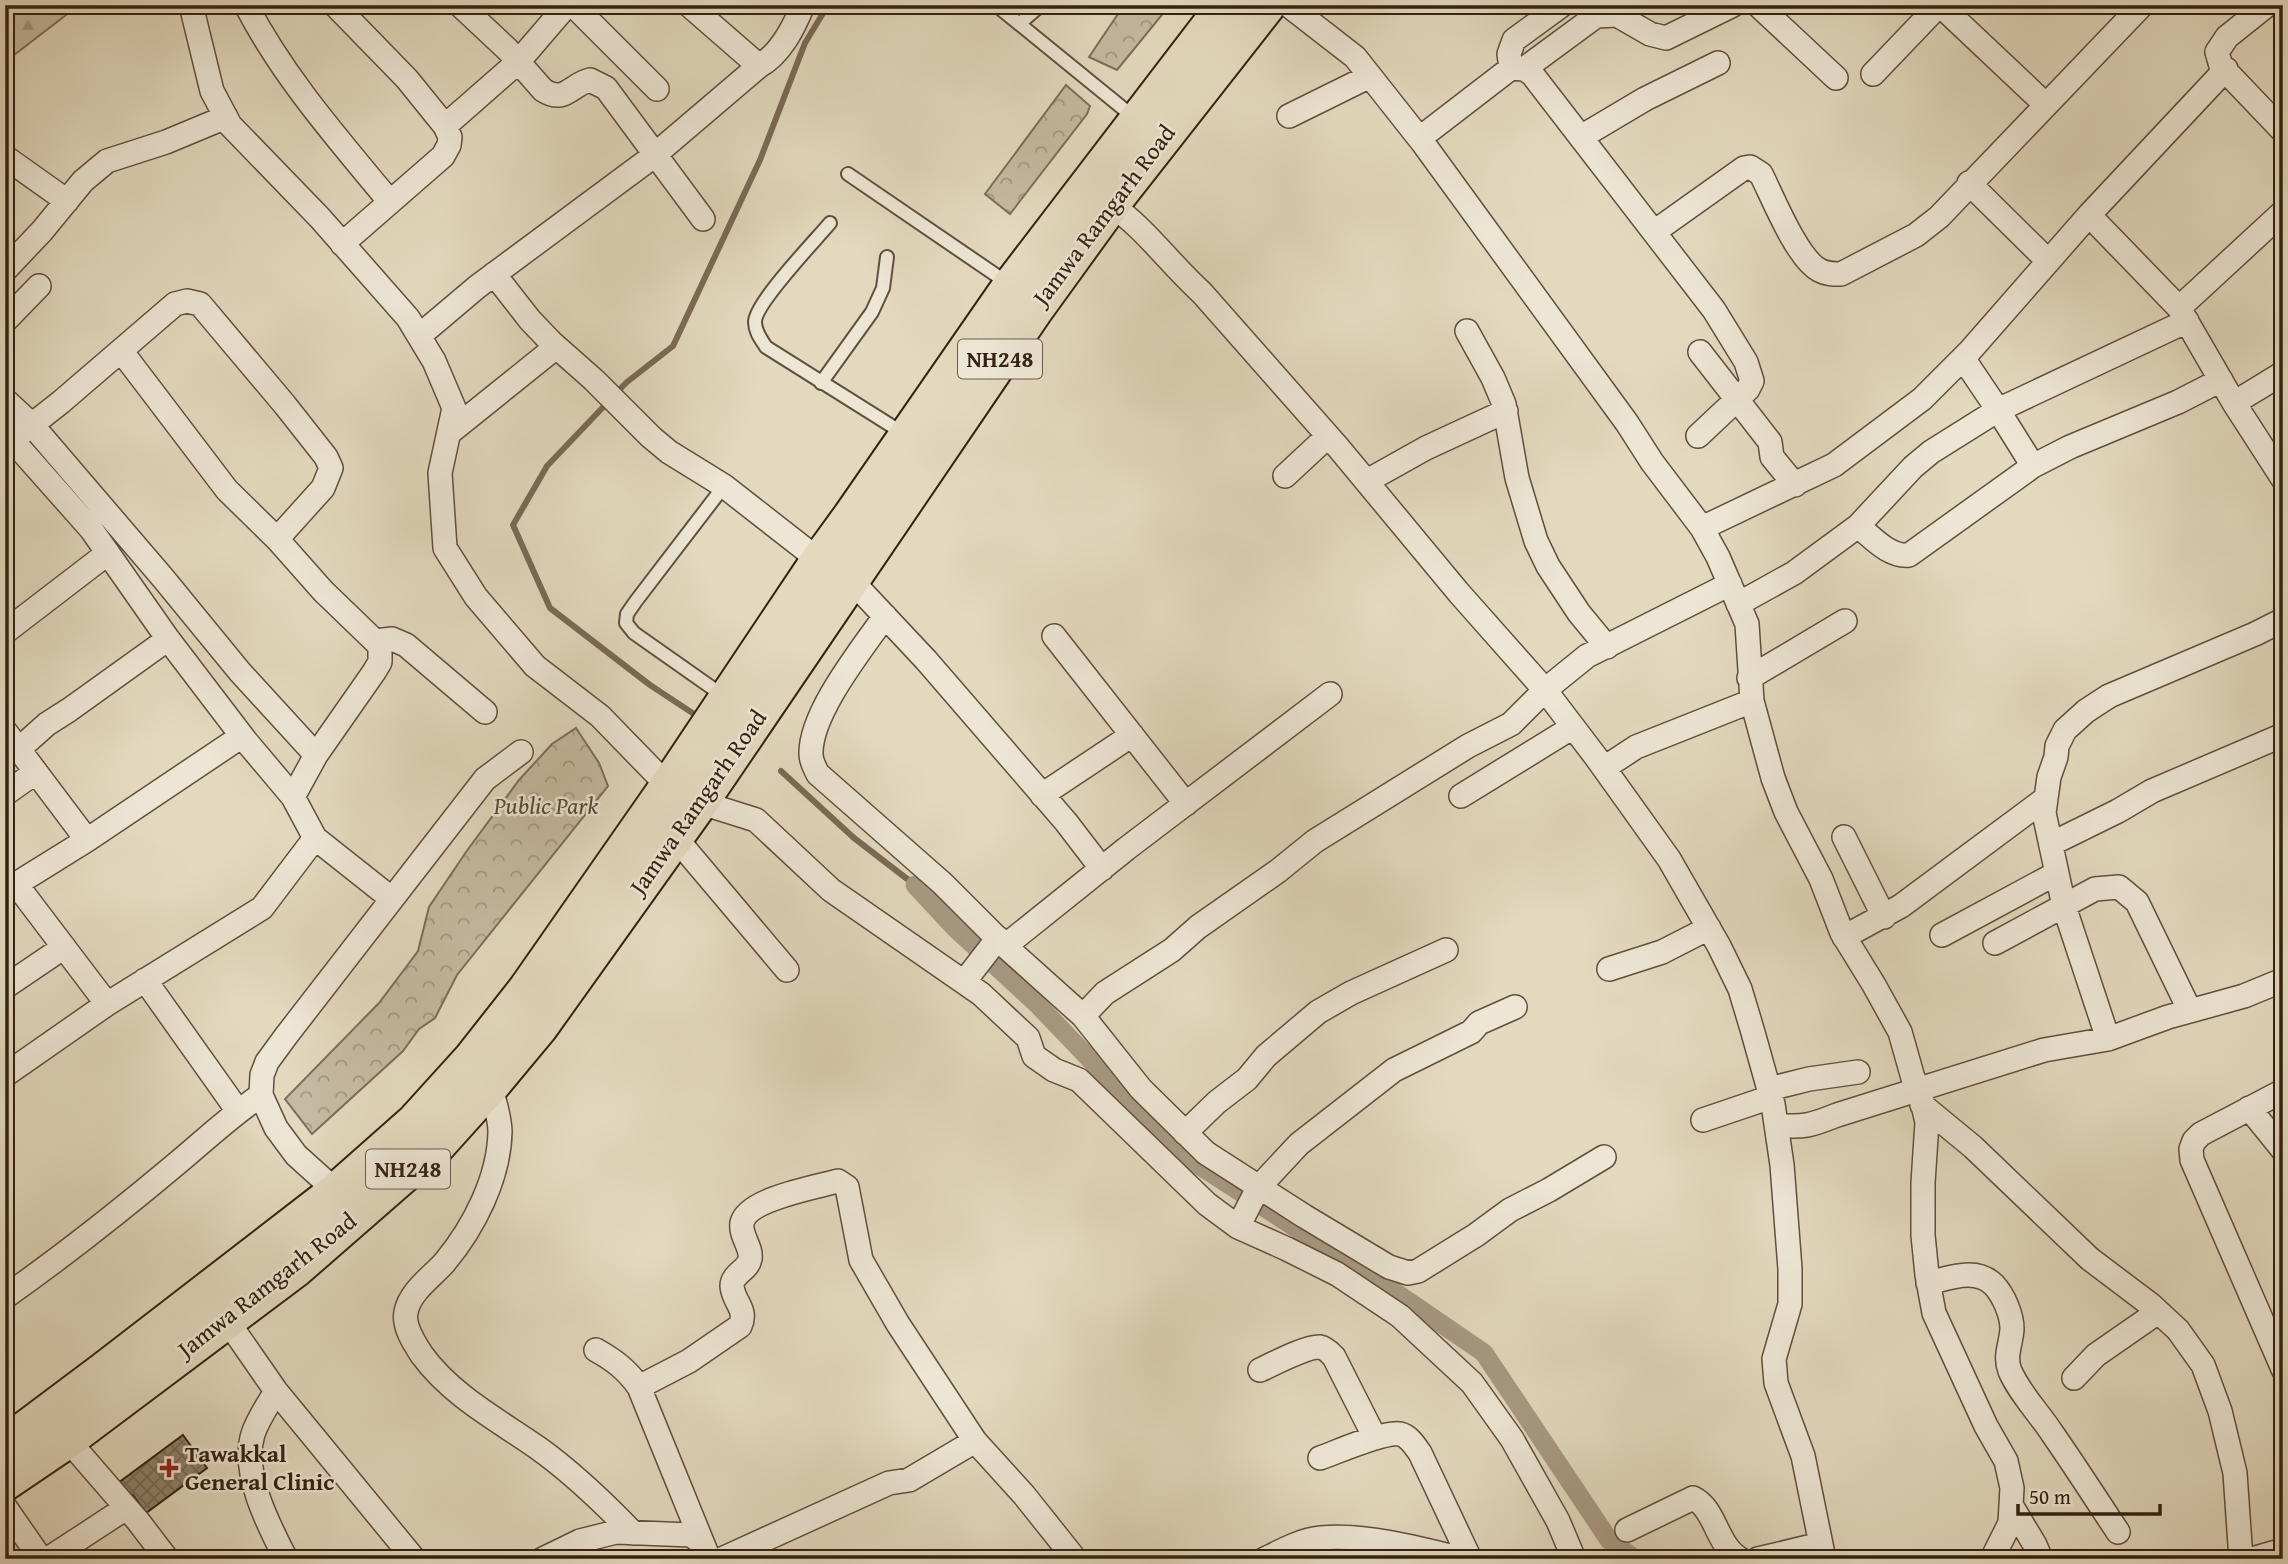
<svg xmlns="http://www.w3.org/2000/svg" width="2288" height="1564" viewBox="0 0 2288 1564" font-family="'Gentium Book Plus',serif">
	<defs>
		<pattern id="forest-firs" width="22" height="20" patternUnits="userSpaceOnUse" patternTransform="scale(1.75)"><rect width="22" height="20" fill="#c5baa2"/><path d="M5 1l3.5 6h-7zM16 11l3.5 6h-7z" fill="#a19783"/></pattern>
		<pattern id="park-crowns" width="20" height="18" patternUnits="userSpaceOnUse" patternTransform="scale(1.75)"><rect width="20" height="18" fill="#c5baa2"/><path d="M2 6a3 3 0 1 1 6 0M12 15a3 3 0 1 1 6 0" fill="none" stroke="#a19783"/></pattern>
		<pattern id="building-cross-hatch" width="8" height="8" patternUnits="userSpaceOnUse" patternTransform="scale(1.75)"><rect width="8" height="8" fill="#8f816c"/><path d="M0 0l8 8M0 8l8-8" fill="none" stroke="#766957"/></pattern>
	</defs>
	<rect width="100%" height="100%" fill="#e3d9bf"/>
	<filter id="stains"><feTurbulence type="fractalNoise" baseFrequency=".00286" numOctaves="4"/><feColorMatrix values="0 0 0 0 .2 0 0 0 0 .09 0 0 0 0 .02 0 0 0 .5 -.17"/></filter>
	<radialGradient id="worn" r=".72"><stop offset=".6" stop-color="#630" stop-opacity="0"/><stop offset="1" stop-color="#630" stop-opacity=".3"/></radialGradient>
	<path fill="url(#forest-firs)" stroke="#7c6e5a" stroke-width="2" d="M5,5h74l-74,57z"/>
	<path fill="url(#park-crowns)" stroke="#7c6e5a" stroke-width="2" d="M1124,5h46l-53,65 -28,-13z
		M1066,85l24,21 -3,8 -77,100 -25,-20z
		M576,728l23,35 9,23 -151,189 -22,43 -16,11 -16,22 -91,83 -27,-35 94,-96 39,-52 11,-44 37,-55 53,-72 33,-36z"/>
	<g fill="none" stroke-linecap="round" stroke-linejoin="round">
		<path stroke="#7a6a56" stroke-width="6" d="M615,394l12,-12 46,-36 87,-186 45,-117 23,-38
			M608,402l-61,64 -34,59 37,83 100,77 44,29
			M781,771l73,67 61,47"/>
		<path stroke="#a89a84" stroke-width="19" d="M915,885l40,43 83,77 63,66 93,91 201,130 89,61 125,187 26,19"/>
	</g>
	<path fill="url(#building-cross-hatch)" stroke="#342112" stroke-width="2" d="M183,1435l24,33 -61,45 -13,-18 -9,6 -10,-15z"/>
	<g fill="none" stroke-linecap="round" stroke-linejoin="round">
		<defs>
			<path id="lane" d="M996,5l140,114
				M1019,24l22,-19
				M848,174l161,110
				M830,223c-15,18 -75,80 -75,99 0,10 6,17 11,25l140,88
				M821,383l51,-71 11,-24 4,-31
				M724,486l-88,115 -9,13 -1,9 8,10 91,64"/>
			<path id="street" d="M191,5l21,86 18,34 90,93 88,100 26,43 20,47 -14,65 5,75 31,49 59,69 65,50 69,71
				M246,5c38,73 92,134 144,197
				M335,5l72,74 38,47 5,11 -1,8 -6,11 -101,88
				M460,5l47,44 36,41c22,14 27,-5 47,-10l16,8 97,131
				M573,5l84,84
				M689,5l70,61
				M1288,5l67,52 68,86 204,280 25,39 50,66 16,29 29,67 5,77 21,77 13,34 35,67 21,54 32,52 26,47 13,46 6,11 8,33 -4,61v52l4,40 7,38 52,113 20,35 6,27 -2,35 -18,36
				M1758,5l78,73
				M1940,5l106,100
				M2267,5l-40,32 -10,15 4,14 62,65
				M1511,68l-2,-14 5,-14 48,-35
				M1524,69l72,-53 21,-1 33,19 16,4 67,-33
				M1873,74l66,-69
				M1289,116l81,-40
				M445,126l73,-64 49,-57
				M1581,137l64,-38 73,-36
				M1420,138l91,-70 13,1 8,5 182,236 32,52 6,19 -4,8 -50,47
				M5,157l62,44
				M1969,183l79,78
				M1110,204c35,24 60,60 92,89l135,153 122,147 86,97 51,67 73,102 50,87 21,43 12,40 21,75 9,61 8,104v35l-16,55 2,24 27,73 21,103
				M2089,215l90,93 55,95 49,76
				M1654,232l90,-64 6,-1 11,7c12,24 36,84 58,96 7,4 15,4 22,4l75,-39 23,-18 203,-212
				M5,270l37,-39 41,-50 24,-20 59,-19 60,-25
				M494,274l36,46 21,22 43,38 57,57 18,15 55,34 96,75
				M2179,308l104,-96
				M5,321l34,-35
				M1467,331l26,47 11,26 13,74 19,63 12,25 31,47 28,34
				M419,336l58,-49 174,-129 108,-92c22,-12 35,-39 44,-61
				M1700,352l70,90 2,15 23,28
				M1963,358l35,52 189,-89
				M5,400l27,25 131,153 77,94 76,83
				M2234,403l49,-30
				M449,433l107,-86
				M13,441l78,88 77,110 77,101 48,57 23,-42 58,-83 6,-10v-16l-57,-55 -46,-52 -50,-49 -105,-138
				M5,446l56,-44 114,-98 12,-3 13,3 85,101 41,52 5,11 -8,20 -46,51
				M1285,476l43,-40
				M1367,481l59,-33 80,-37
				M1858,526l55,-59 18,-15 67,-42 35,56
				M1702,528l132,-63 88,-66 47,-47 120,-137 137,-146
				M850,579l76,81 140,162 36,47
				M1738,604l56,-31 64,-47c15,12 31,31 51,29l124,-89 37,-19 108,-45 43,-22
				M885,616c-23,33 -75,97 -74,138 0,8 4,14 7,20l124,109 63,63 78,70 58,73 65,64 98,63 85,51 19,6 10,-2 58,-36 34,-25 39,-20 55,-33
				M5,632l103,-79
				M1054,636l132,168
				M376,641l16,-2 14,6 79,67
				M1749,678l96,-57
				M5,731l82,109 155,-104
				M19,749l28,-25 22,-14 99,-71
				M1604,768l32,-21 116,-46
				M5,794l31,-22
				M1042,795l90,-60
				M1461,796l112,-69
				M699,802l57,18 75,70 150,104 47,44 6,18 20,14 25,10 128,124 31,23 49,22 50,25 63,42 72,67 40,56 46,82 16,38
				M674,836l113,134
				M1844,837l40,80
				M315,838l77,61 93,-120 36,-27
				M2051,844l67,-33 34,-20 131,-56
				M16,884l91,120
				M5,891l82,-51
				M1942,935l115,-62
				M1844,937l57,-31 144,-107
				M1995,943l100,-54 24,-2 18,15 53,109
				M1005,946l121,-97 204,-155
				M1609,969l53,-17 47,-24
				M145,980l93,131
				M964,982l34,-44
				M5,987l59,-40
				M1083,1016l22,-23 67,-43 26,-23 80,-56 37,-30 153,-95 43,-22 34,-34 42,-34 143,-72
				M2108,1039l-44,-133 -20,-93 5,-36 7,-20 1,-11 8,-16 21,-19 23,-15 146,-62 28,-14
				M5,1075l102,-71 155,-96 53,-70 -22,-41
				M490,1085c4,15 10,32 10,47 -1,46 -26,95 -55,130 -13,15 -35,29 -39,50 -3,14 8,31 16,43 30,41 76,65 116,93 35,25 65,54 95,85
				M1769,1089l40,-10 49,-7
				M2283,1091l-82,43 -7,7 -3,8 1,11 91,209
				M1922,1105l51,42 117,112 61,46 27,25 25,35 17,46 15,62 6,86
				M2249,1108l34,42
				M1703,1120l68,-23
				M1776,1125c28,3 36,0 61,-10l207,-65 64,-11 60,-22 76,-21 39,-16
				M1185,1133l32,-31 30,-23 19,-23 52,-44 33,-19 95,-43
				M337,1192l-41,-37 -20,-27 -15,-33 1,-20 5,-13 19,-26 106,-137
				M1238,1227l20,-39 41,-44 95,-74 77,-38 8,-9 36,-16
				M1928,1283c22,-5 48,-16 66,2 10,11 18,30 18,44 -1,16 -8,27 -2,42 10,23 29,42 42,62 23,33 44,66 66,99
				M5,1297c61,-43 119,-89 176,-137 26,-22 51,-45 80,-65
				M226,1319l50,72 138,168
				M596,1350c18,10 31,20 43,37l70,172
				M1260,1370c13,-6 47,-24 60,-23 6,1 10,6 14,10l41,81
				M2074,1378l22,-23 62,-43
				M639,1387l50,-26 51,-35c8,-17 -7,-24 -8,-40 0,-12 16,-16 18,-27 2,-12 -10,-23 -8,-36 5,-24 74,-36 96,-42l9,6 14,73 37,64 77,117 -66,39 -20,3 -167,76
				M276,1391c-8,14 -18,28 -23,43 -12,39 16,92 33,125
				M67,1439l71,82 29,38
				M975,1441l49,54 51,64
				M1320,1458c17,-6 64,-27 80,-24 9,2 15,12 20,19l50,106
				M2011,1505l24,40 6,14
				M5,1507l36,52
				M1627,1530l66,-32c23,11 23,47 47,61
				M48,1559l78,-51
				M543,1559l37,-18 36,-9 75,3 11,8
				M1265,1559c18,-9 36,-19 56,-21 44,-4 98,10 141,21
				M1758,1559l63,-15
				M2252,1559l31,-9"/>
			<path id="highway" d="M5,1446l100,-75 232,-179 78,-69 58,-64 55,-70 141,-202 151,-226 32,-44 160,-231 215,-281
				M5,1481l62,-42 228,-171 141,-123 54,-60 49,-59 160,-224 335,-493 76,-105 156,-199"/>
		</defs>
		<use href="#lane" stroke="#604f3d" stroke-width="16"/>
		<use href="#street" stroke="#604f3d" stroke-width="26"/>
		<use href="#highway" stroke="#342112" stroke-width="42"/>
		<use href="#lane" stroke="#ede6d5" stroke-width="12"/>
		<use href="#street" stroke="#ede6d5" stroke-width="23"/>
		<use href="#highway" stroke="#e3d9bf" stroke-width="38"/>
	</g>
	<path fill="#8f2418" stroke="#ede6d5" stroke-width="2.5" d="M165.5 1457.5h7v7h7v7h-7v7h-7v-7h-7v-7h7z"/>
	<g text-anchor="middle" stroke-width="5" stroke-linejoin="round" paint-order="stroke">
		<g fill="#ede6d5" stroke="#6c5c4c" stroke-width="2">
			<rect x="958" y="339.5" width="84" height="39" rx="5"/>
			<rect x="366" y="1149.5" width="84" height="39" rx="5"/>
		</g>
		<g font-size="23" font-weight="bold" fill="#342112">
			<text x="1000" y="367">NH248</text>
			<text x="408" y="1177">NH248</text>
		</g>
		<g font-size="24" fill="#342112" stroke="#ede6d5">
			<text transform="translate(1104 215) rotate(-53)" y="8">Jamwa Ramgarh Road</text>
			<text transform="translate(698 802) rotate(-55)" y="8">Jamwa Ramgarh Road</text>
			<text transform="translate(267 1285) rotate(-38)" y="8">Jamwa Ramgarh Road</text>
		</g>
		<g font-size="24" font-style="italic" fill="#584736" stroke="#ede6d5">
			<text x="546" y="814">Public Park</text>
		</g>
		<g font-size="24" font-weight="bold" fill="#342112" stroke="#ede6d5" text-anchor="start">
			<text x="185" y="1462">Tawakkal<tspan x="185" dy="28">General Clinic</tspan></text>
		</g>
	</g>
	<rect width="2288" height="1564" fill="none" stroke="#e3d9bf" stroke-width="28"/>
	<rect x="7" y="7" width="2274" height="1550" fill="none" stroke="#342112" stroke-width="3.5"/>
	<rect x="14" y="14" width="2260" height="1536" fill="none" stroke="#342112" stroke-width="2"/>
	<path d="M2018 1504v10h142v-10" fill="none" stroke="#342112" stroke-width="3.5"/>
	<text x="2029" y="1504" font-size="21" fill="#342112" stroke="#ede6d5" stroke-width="5" paint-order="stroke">50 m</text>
	<rect width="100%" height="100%" filter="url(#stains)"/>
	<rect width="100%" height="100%" fill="url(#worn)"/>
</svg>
